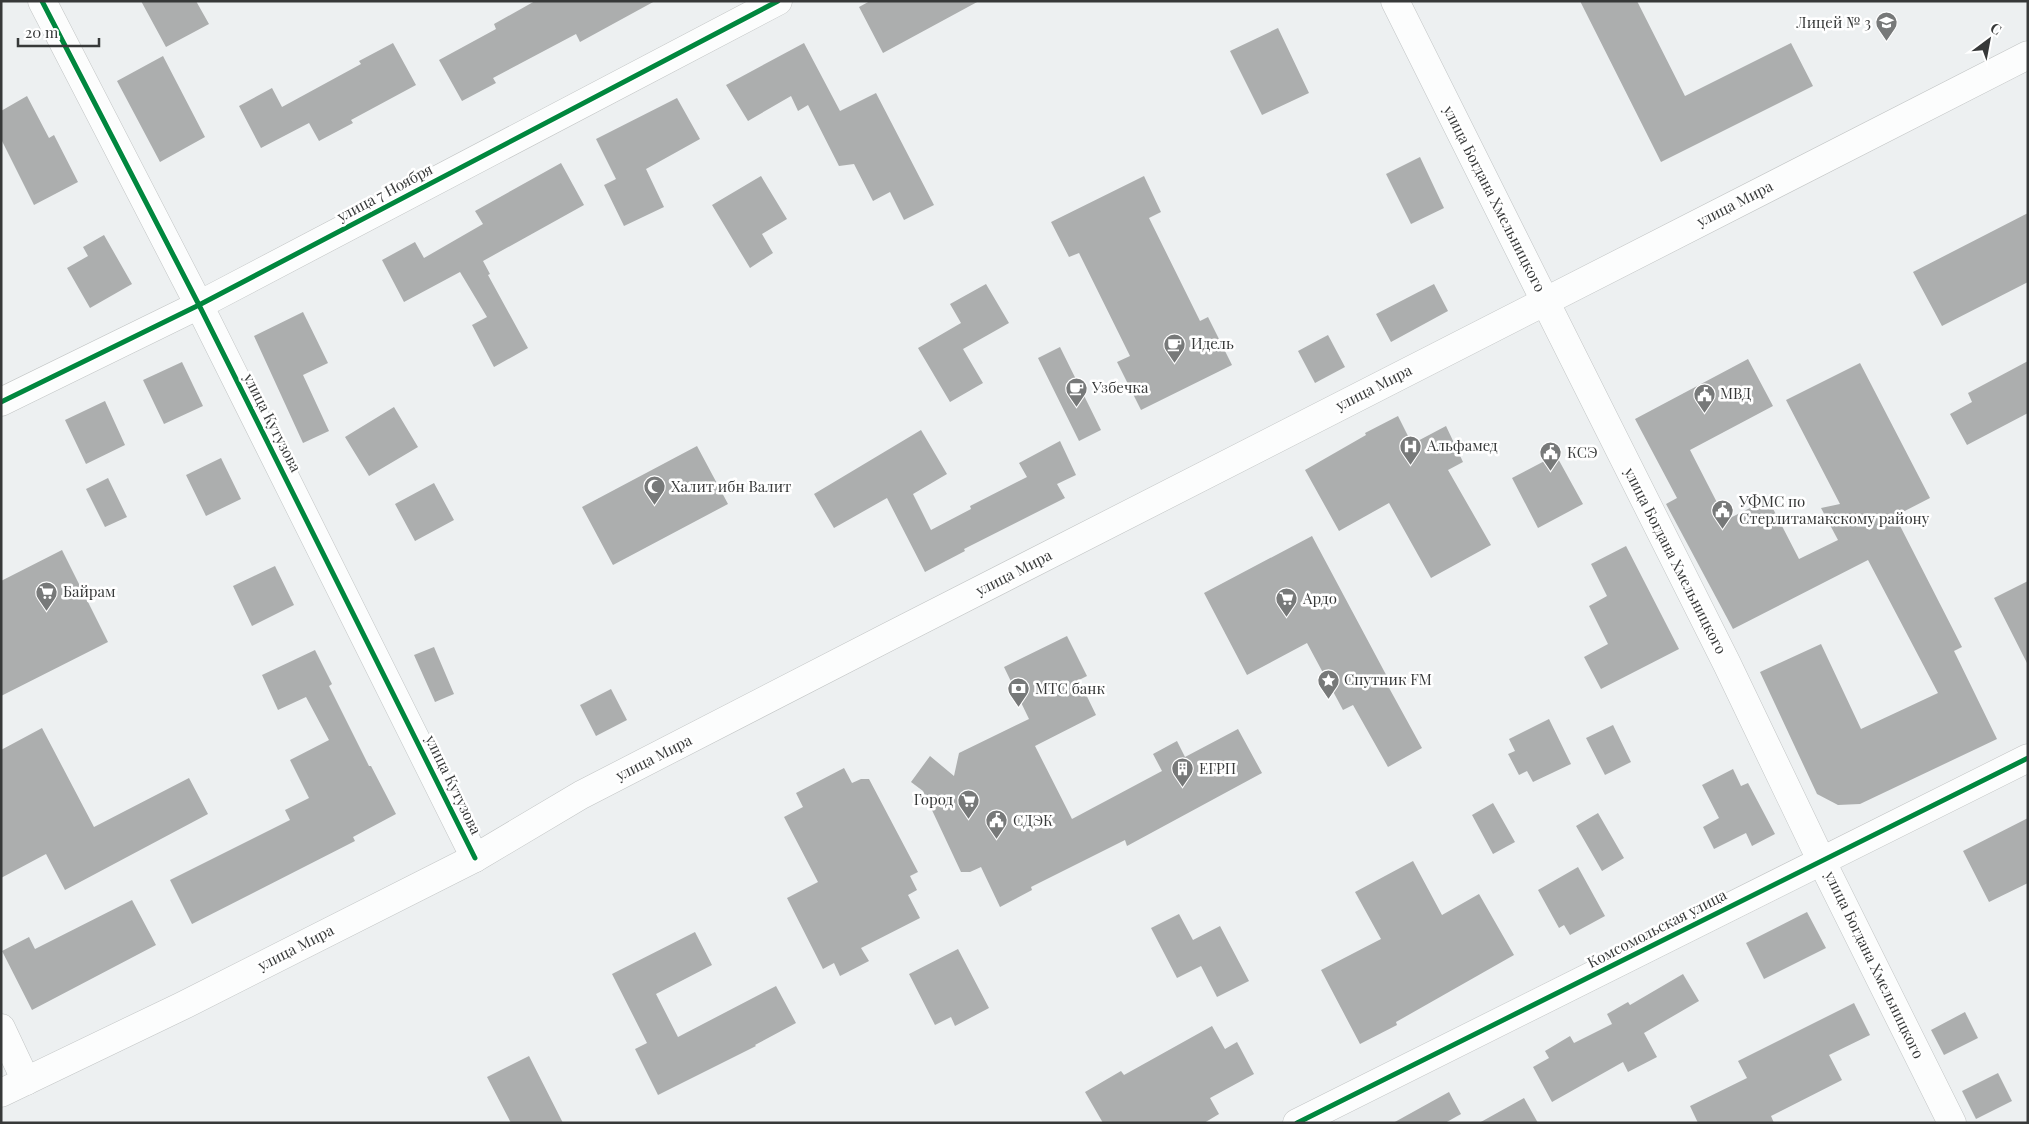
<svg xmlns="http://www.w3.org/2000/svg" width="2029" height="1124" viewBox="0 0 2029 1124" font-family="'Playfair Display',serif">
	<rect width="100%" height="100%" fill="#edf0f1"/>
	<path fill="#acaeae" d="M141,1h55l13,23 -43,23z
		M535,1h120l-75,41 -4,-8 -83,44 3,5 -34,18 -23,-41 57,-31 -2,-5z
		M870,1h109l-96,52 -24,-46z
		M1580,1h57l48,95 106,-53 22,43 -152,76z
		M1278,28l31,65 -47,22 -32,-64z
		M393,43l23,42 -65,35 2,3 -34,18 -10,-18 -48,25 -22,-42 33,-18 10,19 79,-43 -2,-3z
		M804,43l36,68 36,-18 58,112 -30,15 -14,-28 -17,9 -19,-37 -15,2 -31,-61 -10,6 -7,-15 -43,25 -22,-36z
		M163,56l42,81 -45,25 -43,-81z
		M27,96l22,42 5,-3 24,47 -44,23 -33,-66v-28z
		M677,98l23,41 -54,30 18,38 -40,19 -20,-41 12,-6 -20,-40z
		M1420,157l24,51 -33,16 -25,-50z
		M561,163l23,42 -101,56 7,13 -2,1 40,73 -34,19 -22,-42 15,-8 -27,-45 -56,30 -22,-42 33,-18 9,16 59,-34 -8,-13z
		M761,176l26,43 -25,15 11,19 -23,15 -38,-63z
		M1144,176l17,36 -12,6 51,103 8,-4 24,48 -91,45 -24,-48 13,-6 -51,-103 -10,4 -18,-35z
		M2028,213v69l-86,44 -29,-54z
		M104,235l28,49 -42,24 -23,-40 21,-12 -5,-9z
		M986,284l23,39 -46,26 20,34 -33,19 -32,-54 43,-25 -11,-19z
		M1434,284l14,27 -57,31 -15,-28z
		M303,312l25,51 -25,12 26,56 -26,12 -49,-107z
		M1328,335l17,32 -30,16 -17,-32z
		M1060,347l41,83 -22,11 -41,-83z
		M1748,359l25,47 -83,44 36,70 42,-21 31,60 39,-19 -17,-32 19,-4 -54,-104 74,-37 70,135 -35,18 67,131 -8,4 43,88 -137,65 -22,1 -21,-11 -57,-122 61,-28 40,85 77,-36 -70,-133 -135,69 -67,-125 11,-6 -42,-79z
		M2028,361v52l-61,32 -17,-31 22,-12 -4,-9z
		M182,362l21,44 -39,18 -21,-44z
		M105,401l20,44 -39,19 -21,-44z
		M394,407l24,40 -49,29 -24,-39z
		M1398,416l14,28 34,-18 17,36 -15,8 43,75 -60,33 -42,-75 -50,28 -34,-61 61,-35 -1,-2z
		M921,430l26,44 -34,20 18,36 40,-21 -1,-3 57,-29 -8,-14 41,-22 16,34 -19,9 8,14 -101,51 1,2 -40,21 -38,-74 -53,30 -20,-34z
		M697,446l31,58 -115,61 -31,-58z
		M1556,455l27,49 -45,24 -26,-50z
		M221,458l20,41 -35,17 -20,-41z
		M108,478l19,39 -22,10 -19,-38z
		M434,483l20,37 -39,21 -20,-37z
		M1312,536l79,148 -3,2 34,62 -34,19 -35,-62 -10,5 -36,-67 -60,32 -43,-82z
		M1626,546l53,103 -78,40 -17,-32 24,-13 -19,-38 18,-10 -16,-32z
		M62,550l46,92 -107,54v-115z
		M275,566l19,39 -42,21 -19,-40z
		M2028,581v84l-34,-67z
		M1067,636l20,40 -8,4 17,35 -61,31 37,73 90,-48 -9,-17 24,-13 8,16 53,-28 24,44 -135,73 -2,-6 -94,47 1,3 -32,17 -19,-40 -11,5h-9l-38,-81 -12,-9 19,-26 24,20 5,-23 70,-34 -25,-52z
		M434,647l20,47 -19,8 -21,-47z
		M315,650l17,34 -3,2 40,80h2l25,48 -43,23 2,4 -163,83 -22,-44 120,-60 -5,-10 24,-12 -19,-38 39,-20 -23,-43 -28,13 -16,-35z
		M611,689l16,31 -31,16 -16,-31z
		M1549,719l22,45 -38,18 -6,-11 -8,4 -11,-21 7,-3 -6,-12z
		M1613,725l18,37 -26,13 -19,-37z
		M42,728l52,99 95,-49 19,36 -143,76 -19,-36 -45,24v-128z
		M844,768l8,15 9,-4h8l49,93 -8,4 7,14 -9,5 12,23 -59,30 8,13 -29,15 -6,-13 -11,6 -36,-71 31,-16 -34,-65 19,-10 -7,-14z
		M1733,769l8,17 7,-3 27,51 -23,12 -6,-13 -32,16 -11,-22 16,-9 -17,-33z
		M1493,803l22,39 -22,12 -21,-39z
		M1598,813l26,45 -22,13 -26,-45z
		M2028,818v65l-39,19 -26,-51z
		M1413,861l29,54 37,-21 35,61 -118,67 1,3 -37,19 -39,-74 60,-31 -26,-47z
		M1578,867l27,49 -35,19 -6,-10 -5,3 -21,-38z
		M132,900l24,45 -124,65 -30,-59 27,-14 6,12z
		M1807,912l19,36 -62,31 -18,-36z
		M1179,914l14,26 27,-14 29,55 -32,16 -16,-31 -24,12 -26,-50z
		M695,932l17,33 -56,29 22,43 98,-51 20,37 -41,22 1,1 -98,49 -23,-46 12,-6 -35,-69z
		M958,949l31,59 -34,18 -4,-9 -16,8 -26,-51z
		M1683,974l16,27 -55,32 13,24 -29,15 -5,-10 -71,40 -19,-35 16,-9 -4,-7 25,-15 4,7 38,-19 -5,-10 21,-12 2,3z
		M1854,1003l16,32 -41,20 13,25 -71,36 3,7h-76l-8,-17 57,-28 -9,-17z
		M1965,1012l13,26 -34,17 -13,-25z
		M1212,1026l13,23 12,-7 17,32 -44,24 9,16 -15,9h-101l-18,-31 36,-21 3,4z
		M529,1056l34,67h-52l-24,-46z
		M1998,1073l14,28 -36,18 -14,-28z
		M1449,1092l12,22 -16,9h-52z
		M1524,1098l14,25h-59z"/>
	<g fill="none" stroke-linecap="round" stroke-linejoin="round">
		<defs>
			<path id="minor" d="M42,1l157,304 276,553
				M1395,1l150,300
				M1,402l198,-97 579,-304
				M1,1028l25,53
				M1297,1123l731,-365"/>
			<path id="major" d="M1545,301l182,363 94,196 131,263
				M1,1093l181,-87 293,-148 106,-63 307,-158 1140,-582"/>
		</defs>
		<use href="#minor" stroke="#c2c5c5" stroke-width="29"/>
		<use href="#major" stroke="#c2c5c5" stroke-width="29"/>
		<use href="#minor" stroke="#fcfdfd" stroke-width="28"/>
		<use href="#major" stroke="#fcfdfd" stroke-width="28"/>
		<defs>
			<path id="cycleway" d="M42,1l157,304 276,553
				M1,402l198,-97 579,-304
				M1297,1123l731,-365"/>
		</defs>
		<use href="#cycleway" stroke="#fff" stroke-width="8"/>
		<use href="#cycleway" stroke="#00873e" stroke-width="5"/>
	</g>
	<defs>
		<symbol id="school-pin" viewBox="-11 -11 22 30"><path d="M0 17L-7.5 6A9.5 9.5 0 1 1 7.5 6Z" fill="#777979" stroke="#fff"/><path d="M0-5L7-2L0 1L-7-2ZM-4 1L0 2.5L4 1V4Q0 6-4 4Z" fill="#fff"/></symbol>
		<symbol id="cafe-pin" viewBox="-11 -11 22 30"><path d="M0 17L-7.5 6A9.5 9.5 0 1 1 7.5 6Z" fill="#777979" stroke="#fff"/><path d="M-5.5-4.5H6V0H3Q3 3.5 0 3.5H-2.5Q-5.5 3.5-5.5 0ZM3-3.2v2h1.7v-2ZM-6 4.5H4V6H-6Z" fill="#fff"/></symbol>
		<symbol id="civic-pin" viewBox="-11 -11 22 30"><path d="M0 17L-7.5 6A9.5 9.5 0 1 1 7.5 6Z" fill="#777979" stroke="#fff"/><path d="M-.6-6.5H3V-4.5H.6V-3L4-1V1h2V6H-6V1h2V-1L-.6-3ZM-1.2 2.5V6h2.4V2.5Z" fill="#fff"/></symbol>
		<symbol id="hospital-pin" viewBox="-11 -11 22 30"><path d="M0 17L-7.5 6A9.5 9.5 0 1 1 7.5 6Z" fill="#777979" stroke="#fff"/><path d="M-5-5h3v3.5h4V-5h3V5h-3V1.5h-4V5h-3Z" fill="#fff"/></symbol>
		<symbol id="mosque-pin" viewBox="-11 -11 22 30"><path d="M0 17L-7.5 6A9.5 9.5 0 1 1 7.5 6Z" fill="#777979" stroke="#fff"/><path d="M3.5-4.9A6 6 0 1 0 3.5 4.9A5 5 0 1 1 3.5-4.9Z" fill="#fff"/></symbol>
		<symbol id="supermarket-pin" viewBox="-11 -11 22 30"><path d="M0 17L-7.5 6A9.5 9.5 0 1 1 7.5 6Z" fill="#777979" stroke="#fff"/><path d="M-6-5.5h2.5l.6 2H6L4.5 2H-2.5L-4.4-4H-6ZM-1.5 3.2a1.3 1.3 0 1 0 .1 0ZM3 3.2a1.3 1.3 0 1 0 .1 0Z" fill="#fff"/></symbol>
		<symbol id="sight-pin" viewBox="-11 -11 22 30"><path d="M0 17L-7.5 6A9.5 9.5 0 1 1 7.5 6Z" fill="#777979" stroke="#fff"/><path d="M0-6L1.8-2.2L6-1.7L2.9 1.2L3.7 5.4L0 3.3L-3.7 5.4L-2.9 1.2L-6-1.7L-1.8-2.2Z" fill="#fff"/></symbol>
		<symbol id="bank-pin" viewBox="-11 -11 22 30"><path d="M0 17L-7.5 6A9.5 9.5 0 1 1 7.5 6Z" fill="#777979" stroke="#fff"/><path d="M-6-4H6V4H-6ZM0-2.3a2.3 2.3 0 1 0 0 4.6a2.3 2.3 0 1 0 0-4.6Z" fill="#fff"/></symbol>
		<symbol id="building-pin" viewBox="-11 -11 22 30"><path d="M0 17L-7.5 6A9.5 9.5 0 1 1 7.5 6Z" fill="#777979" stroke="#fff"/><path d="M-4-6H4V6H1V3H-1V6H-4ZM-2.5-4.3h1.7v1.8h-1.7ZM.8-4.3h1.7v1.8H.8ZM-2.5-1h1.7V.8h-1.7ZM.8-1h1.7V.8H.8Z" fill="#fff"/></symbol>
	</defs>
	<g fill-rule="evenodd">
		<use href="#school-pin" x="1874" y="10" width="25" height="34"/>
		<use href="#cafe-pin" x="1162" y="332" width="25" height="34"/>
		<use href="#cafe-pin" x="1064" y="376" width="25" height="34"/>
		<use href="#civic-pin" x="1692" y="382" width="25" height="34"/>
		<use href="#hospital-pin" x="1398" y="434" width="25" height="34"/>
		<use href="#civic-pin" x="1538" y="440" width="25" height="34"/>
		<use href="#mosque-pin" x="642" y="474" width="25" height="34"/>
		<use href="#civic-pin" x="1710" y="498" width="25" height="34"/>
		<use href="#supermarket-pin" x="34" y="580" width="25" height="34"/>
		<use href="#supermarket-pin" x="1274" y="586" width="25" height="34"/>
		<use href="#sight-pin" x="1316" y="668" width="25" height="34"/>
		<use href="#bank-pin" x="1006" y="676" width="25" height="34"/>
		<use href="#building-pin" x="1170" y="756" width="25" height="34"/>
		<use href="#supermarket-pin" x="956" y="788" width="25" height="34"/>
		<use href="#civic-pin" x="984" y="808" width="25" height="34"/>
	</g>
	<g text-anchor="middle" stroke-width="5" stroke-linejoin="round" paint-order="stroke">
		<g font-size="15" fill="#373939" stroke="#fff" text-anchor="start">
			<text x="1871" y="28" text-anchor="end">Лицей № 3</text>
			<text x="1191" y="349">Идель</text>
			<text x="1092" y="393">Узбечка</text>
			<text x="1720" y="399">МВД</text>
			<text x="1427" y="451">Альфамед</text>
			<text x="1567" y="458">КСЭ</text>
			<text x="671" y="492">Халит ибн Валит</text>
			<text x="1739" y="507">УФМС по<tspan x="1739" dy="17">Стерлитамакскому району</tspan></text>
			<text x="63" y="597">Байрам</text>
			<text x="1303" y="604">Ардо</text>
			<text x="1344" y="685">Спутник FM</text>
			<text x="1035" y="694">МТС банк</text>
			<text x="1199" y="774">ЕГРП</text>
			<text x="953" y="805" text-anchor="end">Город</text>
			<text x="1013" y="826">СДЭК</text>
		</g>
		<g font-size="15" fill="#373939" stroke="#fff">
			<text transform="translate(385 193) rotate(-28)" y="5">улица 7 Ноября</text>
			<text transform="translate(1494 199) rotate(63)" y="5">улица Богдана Хмельницкого</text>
			<text transform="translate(1735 204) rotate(-27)" y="5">улица Мира</text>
			<text transform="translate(1374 388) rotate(-27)" y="5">улица Мира</text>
			<text transform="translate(272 423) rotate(63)" y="5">улица Кутузова</text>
			<text transform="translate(1675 561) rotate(63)" y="5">улица Богдана Хмельницкого</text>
			<text transform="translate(1014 573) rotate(-27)" y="5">улица Мира</text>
			<text transform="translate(654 758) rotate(-27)" y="5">улица Мира</text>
			<text transform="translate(453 785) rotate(64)" y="5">улица Кутузова</text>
			<text transform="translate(1657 929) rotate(-27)" y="5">Комсомольская улица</text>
			<text transform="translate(296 948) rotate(-27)" y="5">улица Мира</text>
			<text transform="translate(1874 965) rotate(64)" y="5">улица Богдана Хмельницкого</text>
		</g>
	</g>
	<rect width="2029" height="1124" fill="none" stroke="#373939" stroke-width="5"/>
	<g transform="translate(1989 40) rotate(32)" stroke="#ffffff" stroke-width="4" paint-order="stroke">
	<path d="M0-4L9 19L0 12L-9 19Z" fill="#373939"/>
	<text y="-8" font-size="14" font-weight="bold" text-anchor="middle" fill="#373939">С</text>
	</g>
	<path d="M18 38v8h81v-8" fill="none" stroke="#373939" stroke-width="2.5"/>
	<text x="25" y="38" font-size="15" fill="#373939" stroke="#ffffff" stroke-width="4" paint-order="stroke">20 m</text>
</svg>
